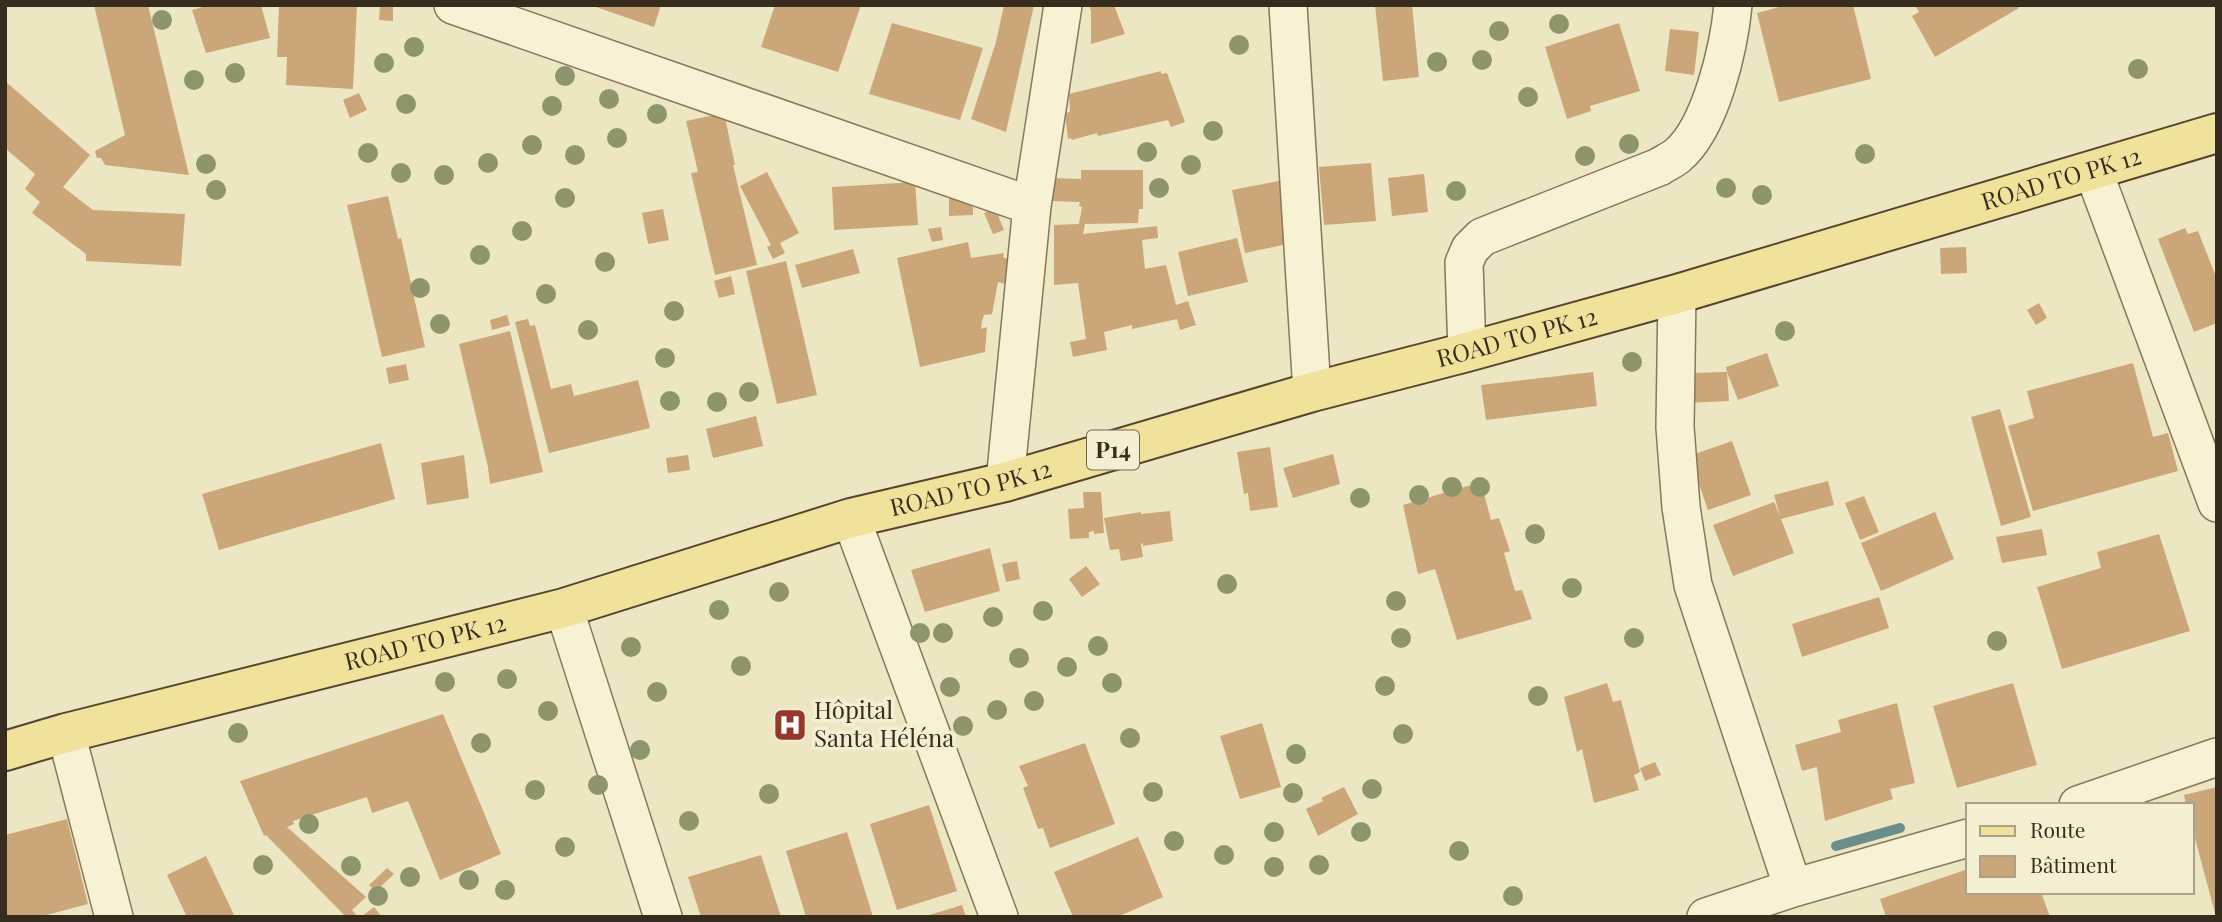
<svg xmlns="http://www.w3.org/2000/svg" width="2222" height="922" viewBox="0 0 2222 922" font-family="'Playfair Display',serif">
	<rect width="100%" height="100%" fill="#ede6c2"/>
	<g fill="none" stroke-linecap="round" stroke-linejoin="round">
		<path stroke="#6c8e8a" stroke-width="10" d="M1836,846l64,-18"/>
	</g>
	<path fill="#cba679" d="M94,5h54l41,170 -84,-10 -4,-7h-4l-2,-7 30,-16z
		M210,5h51l9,33 -64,15 -14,-43z
		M279,5h78l-4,84 -67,-4 1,-28h-10z
		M380,5h13v16l-14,-1z
		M590,5h71l-7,22z
		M775,5h86l-23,67 -77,-25z
		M1004,5h30l-28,127 -35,-13 25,-77z
		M1089,5h25l11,29 -34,10v-33z
		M1375,5h37l7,72 -36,4z
		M1787,5h66l18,74 -92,23 -22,-89z
		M1915,5h102l2,3 -84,49 -23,-41 7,-4z
		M892,23l91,25 -23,72 -91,-26z
		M1619,23l21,68 -50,15 1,5 -24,8 -22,-72z
		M1670,29l29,3 -5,43 -29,-4z
		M1161,71v3l6,-1 18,49 -14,5 -3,-7 -70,16 -1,-3 -25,7 -1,-2 -3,1 -3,-26 5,-1 -1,-18z
		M5,81l85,74 -27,32 30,23 92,4 -4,52 -95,-5v-7l-54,-41 8,-11 -15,-13 10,-15 -30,-26z
		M359,93l8,17 -17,8 -7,-18z
		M724,113l11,52h-2l24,100 -42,10 -24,-102 7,-1 -12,-51z
		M1371,163l5,58 -52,4 -5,-58z
		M1081,170h62v39h-4l-1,14 -53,1 -2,10 74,-8 1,12 -16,2 3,29 21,-4 10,40 12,-4 8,24 -16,5 -3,-11 -45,10v-4l-28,7 3,18 -34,7 -3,-15 16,-3 -8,-56 -24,2v-60l25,-1 3,-17 -3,-1 1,-4 -29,-1 2,-23 28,1z
		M767,172l32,61 -19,10 5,10 -12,6 -6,-12 4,-2 -31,-59z
		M1424,174l4,38 -36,4 -4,-38z
		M1279,181l13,62 -47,10 -13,-63z
		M915,182l3,43 -84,5 -2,-43z
		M388,196l10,43 3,-1 24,109 -43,10 -35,-152z
		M973,196v19l-24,1v-19z
		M995,208l9,22 -11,4 -9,-21z
		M663,209l6,31 -21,4 -6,-31z
		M941,227l2,13 -11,2 -4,-13z
		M2185,228l3,6 10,-3 19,48v44l-23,9 -36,-93z
		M1237,238l11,44 -60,14 -10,-44z
		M968,242l3,16 33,-5 -1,4 7,3 -5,24 -7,-2 -6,32 -8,1 -2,6 -1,8 6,-2 -2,25 -65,15 -23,-109z
		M1966,247l1,26 -26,1 -1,-26z
		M853,249l7,24 -58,15 -7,-23z
		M786,261l31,134 -40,9 -31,-133z
		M731,276l4,18 -16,4 -5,-17z
		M2039,303l8,15 -11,7 -9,-15z
		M507,315l3,10 -18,5 -2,-10z
		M528,319l2,7 5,-1 16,64 20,-5 3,12 64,-16 12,48 -101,25 -34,-131z
		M510,331l33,141 -53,12 -2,-17 -29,-123z
		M1767,353l12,33 -41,14 -11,-28 2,29 -42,2 -1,-30 41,-1 -1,-5z
		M2133,363l20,74 15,-4 10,38 -145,40 -25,-85 26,-8 -7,-27z
		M406,364l3,16 -20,4 -3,-16z
		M1593,372l4,34 -111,14 -5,-35z
		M2000,409l31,108 -30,9 -30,-109z
		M756,416l7,30 -50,12 -7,-29z
		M1732,441l19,54 -43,15 -19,-54z
		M381,443l14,56 -176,51 -17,-56z
		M1270,447l8,60 -28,4 -2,-18 -4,1 -7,-42z
		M1333,454l7,30 -47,14 -10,-30z
		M464,455l5,43 -42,7 -6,-42z
		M688,455l2,15 -22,3 -2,-15z
		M1828,481l6,24 -53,14 13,34 -61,23 -20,-51 61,-23 6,14 -6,-21z
		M1481,482l10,38 8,-2 11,33 -6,2 11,38 7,-1 10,29 -75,21 -22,-71 -17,5 -15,-69z
		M1083,492h18l3,41 -10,1v-3l-5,1v6l-19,1 -2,-30 16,-1z
		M1864,496l15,36 -19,8 -15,-37z
		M1170,511l3,30 -30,5v-3l-2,1 2,13 -22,4 -2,-12 -9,1 -6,-32 37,-6v2z
		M1935,512l19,47 -73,32 -20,-48z
		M2042,529l5,26 -45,8 -6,-26z
		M2159,534l31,97 -128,38 -25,-82 64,-19 -4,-16z
		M990,548l10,43 -75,21 -14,-42z
		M1017,561l3,18 -14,3 -4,-18z
		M1086,566l14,18 -18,13 -13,-18z
		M1879,597l10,31 -87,29 -10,-33z
		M1607,683l6,19 8,-2 19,72 -6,3 5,15 -45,13 -12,-54 -5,3 -13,-55z
		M2013,683l24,82 -80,23 -24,-82z
		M1897,703l18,80 -25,6 3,10 -68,22 -8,-54 -15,4 -7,-26 46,-13 -3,-12z
		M443,714l58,140 -61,26 -32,-79 -36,12 -5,-16 -74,24 1,3 -7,3 79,70 -14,13 6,7h-12l-80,-82 -2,1 -24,-55z
		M1262,723l19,64 -41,12 -20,-63z
		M1085,743l30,81 -65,24 -7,-20 -5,1 -15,-41 5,-2 -9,-20z
		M1655,762l6,13 -16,6 -5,-13z
		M1344,787l14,27 -40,22 -12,-27 17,-8 -2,-3z
		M2217,787v130h-1l-24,-90v-22h-6l-2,-10z
		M929,805l28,86 -60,19 -27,-86z
		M67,819l21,85 -49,13h-34v-82z
		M847,832l26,85h-67l-20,-66z
		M1138,837l25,60 -46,20h-44l-19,-45z
		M761,855l20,62h-80l-13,-40z
		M206,856l29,61h-48l-20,-42z
		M387,868l7,6 -18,17 -7,-6z
		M1968,869v23h73l9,25h-164l-6,-18z
		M962,905l4,12h-40v-1z
		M374,907l8,10h-21z"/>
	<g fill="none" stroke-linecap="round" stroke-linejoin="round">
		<defs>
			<path id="minor" d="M453,5l579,201
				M1288,5l24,387
				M2093,170l124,333
				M1677,294l-2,133 6,80 12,78 100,303
				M1467,352l-3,-89 6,-14 12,-12 177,-70c6,-4 13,-7 18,-11 34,-28 52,-109 56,-151
				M1005,482l27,-276 31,-201
				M851,518l148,399
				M564,608l99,309
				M66,733l48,184
				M2078,805l139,-48
				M1706,917l87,-29 175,-50"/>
			<g id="major">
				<path id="s1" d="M5,751l61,-18 498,-125 287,-90 154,-36 307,-90 155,-40 210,-58 540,-161"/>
			</g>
		</defs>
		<use href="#minor" stroke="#87785a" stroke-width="40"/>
		<use href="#major" stroke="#55452e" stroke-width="42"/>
		<use href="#minor" stroke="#f8f2d5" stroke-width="37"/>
		<use href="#major" stroke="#f0e19b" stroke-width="38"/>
	</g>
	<g fill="#8e956c">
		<circle cx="162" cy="20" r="10"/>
		<circle cx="1559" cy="24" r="10"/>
		<circle cx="1499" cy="31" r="10"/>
		<circle cx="1239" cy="45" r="10"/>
		<circle cx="414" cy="47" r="10"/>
		<circle cx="1482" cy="60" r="10"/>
		<circle cx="1437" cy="62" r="10"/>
		<circle cx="384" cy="63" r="10"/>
		<circle cx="2138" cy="69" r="10"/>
		<circle cx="235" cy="73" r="10"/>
		<circle cx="565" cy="76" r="10"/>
		<circle cx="194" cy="80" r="10"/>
		<circle cx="1528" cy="97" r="10"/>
		<circle cx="609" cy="99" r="10"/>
		<circle cx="406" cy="104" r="10"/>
		<circle cx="552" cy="106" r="10"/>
		<circle cx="657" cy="114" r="10"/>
		<circle cx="1213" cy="131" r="10"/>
		<circle cx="617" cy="138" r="10"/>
		<circle cx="1629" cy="144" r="10"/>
		<circle cx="532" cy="145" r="10"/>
		<circle cx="1147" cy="152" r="10"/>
		<circle cx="368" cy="153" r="10"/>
		<circle cx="1865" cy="154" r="10"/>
		<circle cx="575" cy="155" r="10"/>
		<circle cx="1585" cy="156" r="10"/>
		<circle cx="488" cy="163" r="10"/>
		<circle cx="206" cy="164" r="10"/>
		<circle cx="1191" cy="165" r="10"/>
		<circle cx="401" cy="173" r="10"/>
		<circle cx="444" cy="175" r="10"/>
		<circle cx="1159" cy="188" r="10"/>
		<circle cx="1726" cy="188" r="10"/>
		<circle cx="216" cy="190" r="10"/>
		<circle cx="1456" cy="191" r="10"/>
		<circle cx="1762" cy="195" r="10"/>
		<circle cx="565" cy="198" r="10"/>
		<circle cx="522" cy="231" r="10"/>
		<circle cx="480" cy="255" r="10"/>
		<circle cx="605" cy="262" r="10"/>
		<circle cx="420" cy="288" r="10"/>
		<circle cx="546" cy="294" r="10"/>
		<circle cx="674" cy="311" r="10"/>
		<circle cx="440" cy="324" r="10"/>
		<circle cx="588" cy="330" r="10"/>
		<circle cx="1785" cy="331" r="10"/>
		<circle cx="665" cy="358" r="10"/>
		<circle cx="1632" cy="362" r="10"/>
		<circle cx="749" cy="392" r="10"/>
		<circle cx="670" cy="401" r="10"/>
		<circle cx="717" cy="402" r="10"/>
		<circle cx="1452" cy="487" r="10"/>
		<circle cx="1480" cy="487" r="10"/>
		<circle cx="1419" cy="495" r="10"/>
		<circle cx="1360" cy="498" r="10"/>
		<circle cx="1535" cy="534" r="10"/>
		<circle cx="1227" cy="584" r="10"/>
		<circle cx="1572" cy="588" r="10"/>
		<circle cx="779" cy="592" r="10"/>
		<circle cx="1396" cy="601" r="10"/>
		<circle cx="719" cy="610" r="10"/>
		<circle cx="1043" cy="611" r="10"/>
		<circle cx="993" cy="617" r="10"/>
		<circle cx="920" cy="633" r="10"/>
		<circle cx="943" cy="633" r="10"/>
		<circle cx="1401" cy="638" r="10"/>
		<circle cx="1634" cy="638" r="10"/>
		<circle cx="1997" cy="641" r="10"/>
		<circle cx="1098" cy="646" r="10"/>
		<circle cx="631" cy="647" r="10"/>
		<circle cx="1019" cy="658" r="10"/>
		<circle cx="741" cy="666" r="10"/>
		<circle cx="1067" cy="667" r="10"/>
		<circle cx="507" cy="679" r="10"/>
		<circle cx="445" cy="682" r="10"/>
		<circle cx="1112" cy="683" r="10"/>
		<circle cx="1385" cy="686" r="10"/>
		<circle cx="950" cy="687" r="10"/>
		<circle cx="657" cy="692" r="10"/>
		<circle cx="1538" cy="696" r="10"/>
		<circle cx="1034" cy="701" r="10"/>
		<circle cx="997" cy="710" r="10"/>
		<circle cx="548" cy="711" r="10"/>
		<circle cx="963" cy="726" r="10"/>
		<circle cx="238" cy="733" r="10"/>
		<circle cx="1403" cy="734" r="10"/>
		<circle cx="1130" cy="738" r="10"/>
		<circle cx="481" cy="743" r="10"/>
		<circle cx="640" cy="750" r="10"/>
		<circle cx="1296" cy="754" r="10"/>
		<circle cx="598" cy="785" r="10"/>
		<circle cx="1372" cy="789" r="10"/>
		<circle cx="535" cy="790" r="10"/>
		<circle cx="1153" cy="792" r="10"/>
		<circle cx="1293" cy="793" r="10"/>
		<circle cx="769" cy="794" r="10"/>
		<circle cx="689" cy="821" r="10"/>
		<circle cx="309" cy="824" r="10"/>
		<circle cx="1274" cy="832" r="10"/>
		<circle cx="1361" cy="832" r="10"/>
		<circle cx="1174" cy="841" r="10"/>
		<circle cx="565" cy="847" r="10"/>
		<circle cx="1459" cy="851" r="10"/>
		<circle cx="1224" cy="855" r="10"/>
		<circle cx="263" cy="865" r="10"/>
		<circle cx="1319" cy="865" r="10"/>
		<circle cx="351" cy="866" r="10"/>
		<circle cx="1274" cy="867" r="10"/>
		<circle cx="410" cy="877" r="10"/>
		<circle cx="469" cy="880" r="10"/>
		<circle cx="505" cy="890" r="10"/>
		<circle cx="378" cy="896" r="10"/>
		<circle cx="1513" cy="896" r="10"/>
	</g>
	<defs>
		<symbol id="hospital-square" viewBox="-11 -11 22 22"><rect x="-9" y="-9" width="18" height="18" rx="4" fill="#95382b" stroke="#f5efd2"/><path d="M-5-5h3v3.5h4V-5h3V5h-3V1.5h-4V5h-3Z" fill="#fff"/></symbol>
	</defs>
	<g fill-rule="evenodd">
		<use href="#hospital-square" x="771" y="706" width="38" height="38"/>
	</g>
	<g text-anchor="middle" stroke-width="7" stroke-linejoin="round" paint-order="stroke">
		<rect fill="#f5efd2" stroke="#706754" stroke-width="2" x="1087" y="430.5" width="52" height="39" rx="5"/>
		<g font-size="23" font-weight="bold" fill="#372d1e">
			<text x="1113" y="458">P14</text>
		</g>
		<g font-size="24" fill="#372d1e" stroke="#f5efd2">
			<text dy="8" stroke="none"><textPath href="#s1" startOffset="2135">ROAD TO PK 12</textPath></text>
			<text dy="8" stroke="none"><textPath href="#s1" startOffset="1568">ROAD TO PK 12</textPath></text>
			<text dy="8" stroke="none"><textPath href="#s1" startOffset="1001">ROAD TO PK 12</textPath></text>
			<text dy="8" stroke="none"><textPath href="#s1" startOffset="434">ROAD TO PK 12</textPath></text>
		</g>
		<g font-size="24" fill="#372d1e" stroke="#f5efd2" text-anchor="start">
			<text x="814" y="719">Hôpital<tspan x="814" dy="28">Santa Héléna</tspan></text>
		</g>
	</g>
	<rect width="2222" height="922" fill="none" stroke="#372d1e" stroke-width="14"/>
	<rect x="1966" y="803" width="228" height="91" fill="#f5efd2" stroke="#a9a18a" stroke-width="2"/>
	<rect x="1980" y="826" width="35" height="10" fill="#f0e19b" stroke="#a9a18a" stroke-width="2"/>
	<text x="2030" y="838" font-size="21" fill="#372d1e">Route</text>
	<rect x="1980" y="856" width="35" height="21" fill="#cba679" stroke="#a9a18a" stroke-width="2"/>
	<text x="2030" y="873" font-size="21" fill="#372d1e">Bâtiment</text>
</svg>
